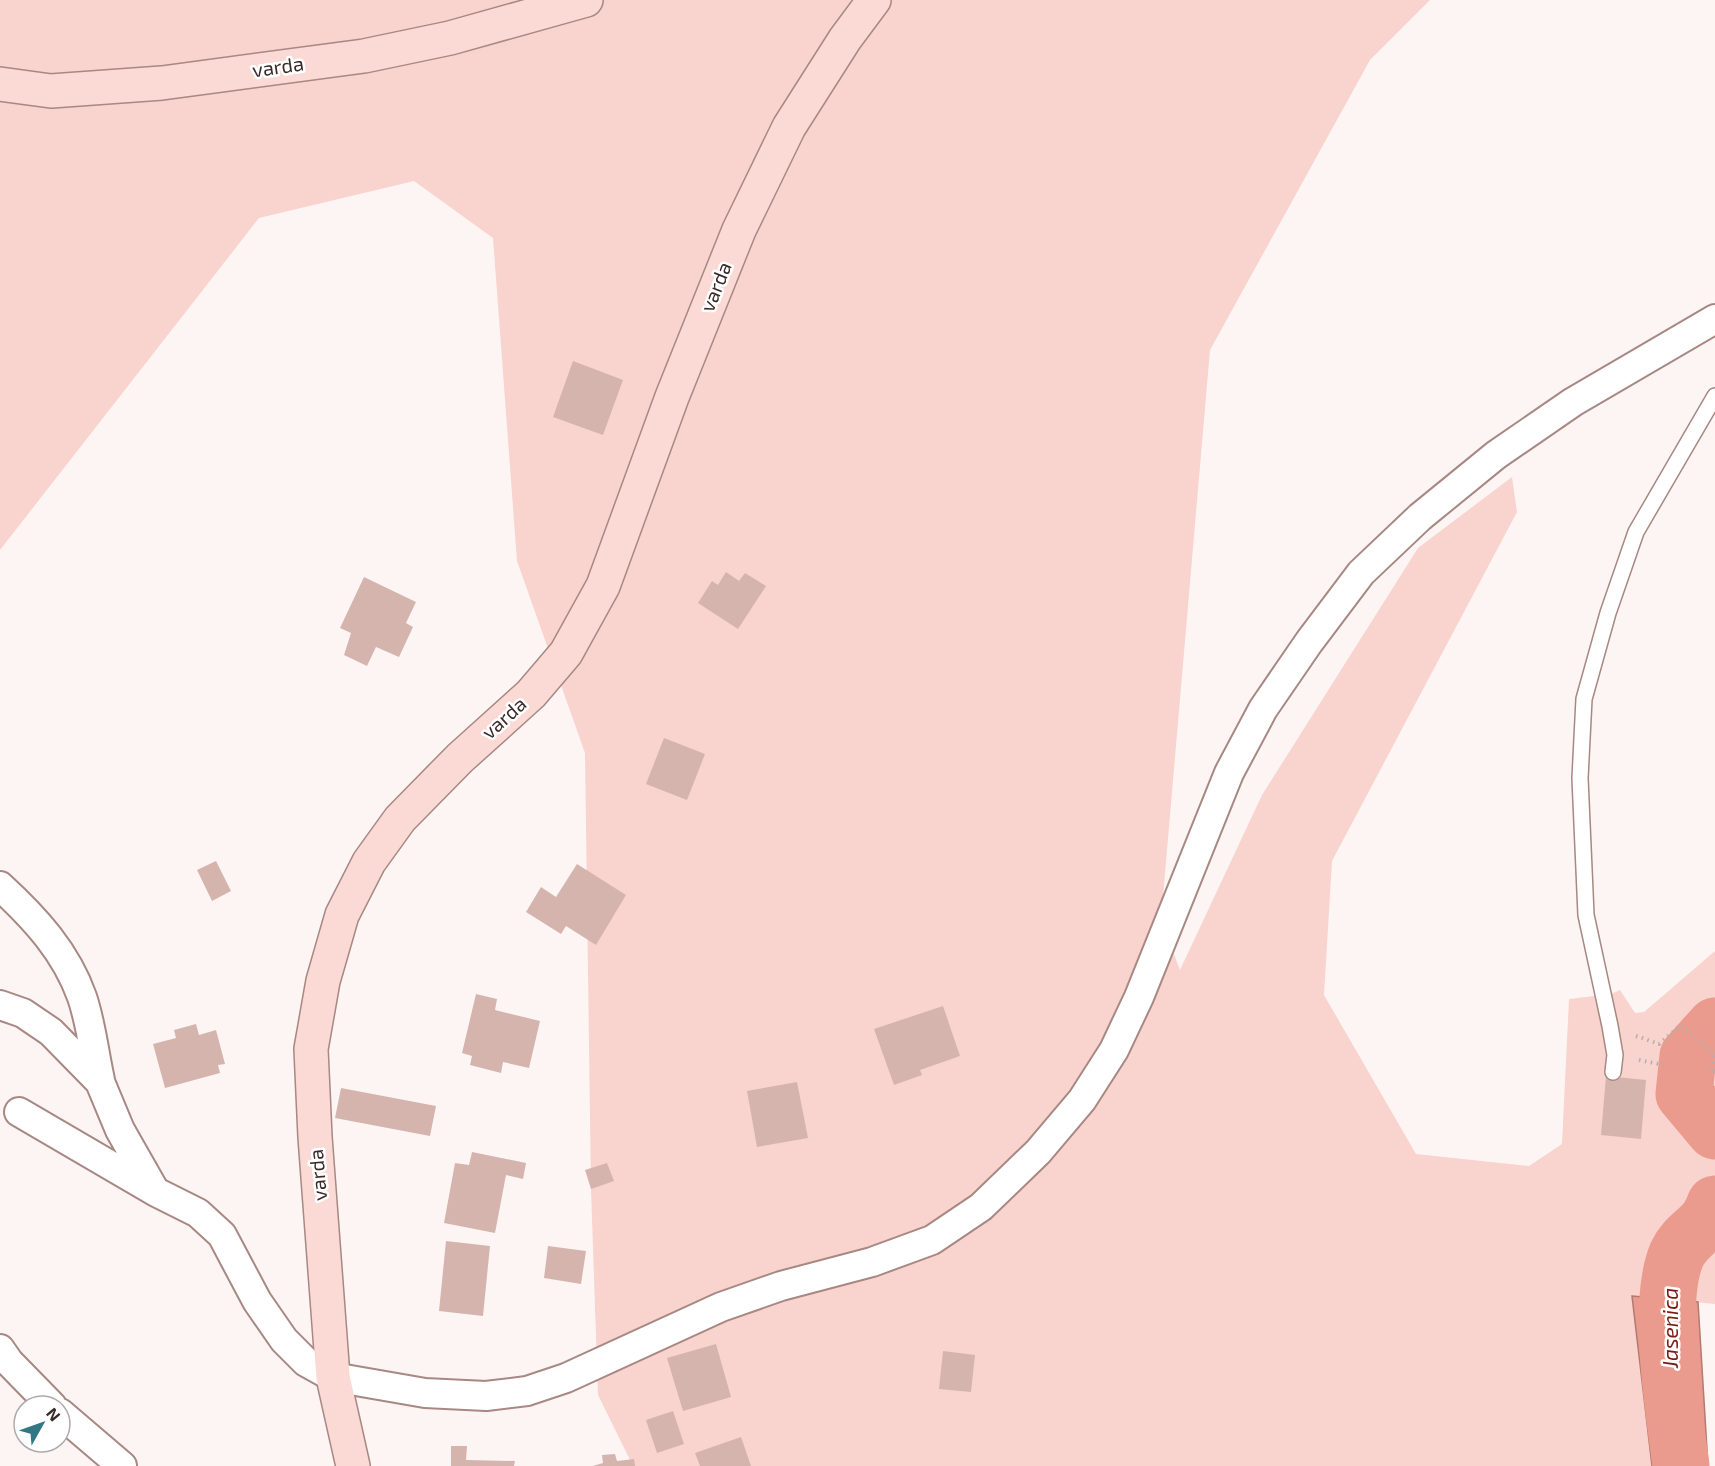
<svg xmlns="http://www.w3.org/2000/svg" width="1715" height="1466" viewBox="0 0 1715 1466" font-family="'Exo 2',sans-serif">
	<rect width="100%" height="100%" fill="#fdf5f4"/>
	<path fill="#f9d3cd" d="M0,0h1430l-60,60 -160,290 -49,570 19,50 82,-175 156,-247 94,-71 5,35 -185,349 -8,134 92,159 113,12 33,-22 7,-145 42,-5 9,-4 15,23 9,-1 71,-61v353l-83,-8 20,170h-1019l-35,-71 -7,-206 -6,-436 -68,-192 -24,-323 -79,-57 -155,37 -259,332z"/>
	<path fill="#ea9b8e" stroke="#b4796f" stroke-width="1.5" d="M1632,1296l66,6 10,164h-56z"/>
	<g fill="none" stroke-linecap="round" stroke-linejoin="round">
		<path stroke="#ea9b8e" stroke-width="57" d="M1715,1026l-27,30 -4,38 31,37
			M1681,1466c-7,-54 -25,-164 -4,-212 11,-23 30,-24 38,-50"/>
	</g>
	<path fill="#d5b4ae" d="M573,361l50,19 -20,55 -50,-18z
		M726,572l13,9 6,-8 21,13 -28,43 -40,-26 14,-22 6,4z
		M364,577l52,25 -10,21 7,4 -14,30 -23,-10 -9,19 -23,-11 7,-22 -11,-5z
		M664,738l41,16 -18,46 -41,-16z
		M216,861l15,30 -19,10 -15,-31z
		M577,864l49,31 -30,50 -30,-19 -5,8 -35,-22 15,-25 15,10z
		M476,994l21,5 -2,11 45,11 -11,47 -26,-6 -2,11 -31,-8 2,-9 -10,-3z
		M943,1006l17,50 -40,14 2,5 -28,10 -20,-56z
		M196,1024l3,11 17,-5 9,34 -7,1 2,8 -55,15 -12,-44 23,-6 -2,-8z
		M1606,1076l40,4 -5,59 -40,-4z
		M797,1082l11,56 -51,9 -10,-56z
		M341,1088l95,18 -6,30 -95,-18z
		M472,1152l54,11 -3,16 -17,-4 -11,58 -51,-10 11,-60 14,2z
		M607,1163l7,18 -23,8 -6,-19z
		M446,1241l44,5 -7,70 -44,-5z
		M548,1246l38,5 -5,33 -37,-6z
		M716,1344l15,53 -48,14 -16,-53z
		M943,1351l32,4 -4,37 -32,-3z
		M673,1411l11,33 -27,9 -11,-33z
		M741,1437l10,29h-51l-5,-13z
		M451,1446h16l-1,14 49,1 -1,5h-63z
		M615,1454l2,7 17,-2 1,7h-42l10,-3 -1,-8z"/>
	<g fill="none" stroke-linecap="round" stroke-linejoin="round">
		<defs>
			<path id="lane" d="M1613,1072l2,-17 -5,-29 -24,-111 -6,-137 4,-79 24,-86 28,-81 79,-136"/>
			<path id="street" d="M0,886c35,32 66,66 82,111 9,26 12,56 18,83
				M0,1005l23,8 28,19 49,50 20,48 33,58
				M19,1112l137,80 42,21 24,22 35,66 27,39 22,22 27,15 92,16 61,3 41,-5 39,-13 155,-71 60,-21 91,-24 60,-22 49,-33 57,-55 44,-52 32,-50 25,-53 90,-224 34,-64 46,-67 52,-69 59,-56 76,-62 77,-53 142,-83
				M0,1349l9,13 43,44
				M60,1413l62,53"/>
			<path id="secondary" d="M0,84l51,7 111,-8 202,-27 86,-18 136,-38
				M353,1466l-20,-89 -18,-240 -4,-88 12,-68 19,-66 27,-53 31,-43 60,-61 71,-64 35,-41 37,-67 69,-189 67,-167 50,-103 56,-88 29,-39"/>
		</defs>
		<use href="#lane" stroke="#a78882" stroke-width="18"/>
		<use href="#street" stroke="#a78882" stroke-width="32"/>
		<use href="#secondary" stroke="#a78882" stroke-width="36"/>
		<path stroke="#b7aeac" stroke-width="4" stroke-dasharray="1.5 4.5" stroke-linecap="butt" d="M1636,1036l23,8 22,-19 34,31
			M1715,1056l-4,15 4,1
			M1639,1060l30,6"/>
		<use href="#lane" stroke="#fff" stroke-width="15"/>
		<use href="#street" stroke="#fff" stroke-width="28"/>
		<use href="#secondary" stroke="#fbd9d4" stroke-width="33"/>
	</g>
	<g text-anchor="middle" stroke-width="5" stroke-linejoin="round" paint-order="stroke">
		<g font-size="20" fill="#372a27" stroke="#fff">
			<text transform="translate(278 67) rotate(-8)" y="7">varda</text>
			<text transform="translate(716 287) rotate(-68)" y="7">varda</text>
			<text transform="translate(504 718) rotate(-42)" y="7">varda</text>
			<text transform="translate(318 1175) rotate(-95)" y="7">varda</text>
		</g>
		<g font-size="21" font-style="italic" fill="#781c14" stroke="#fff">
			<text transform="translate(1671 1328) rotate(-90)" y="7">Jasenica</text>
		</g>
	</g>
	<g transform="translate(42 1424) rotate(50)"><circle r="28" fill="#ffffff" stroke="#afaaa9" stroke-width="1.5"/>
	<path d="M0-4.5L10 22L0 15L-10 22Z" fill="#327884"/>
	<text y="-9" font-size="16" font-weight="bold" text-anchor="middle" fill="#372a27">N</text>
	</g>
</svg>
